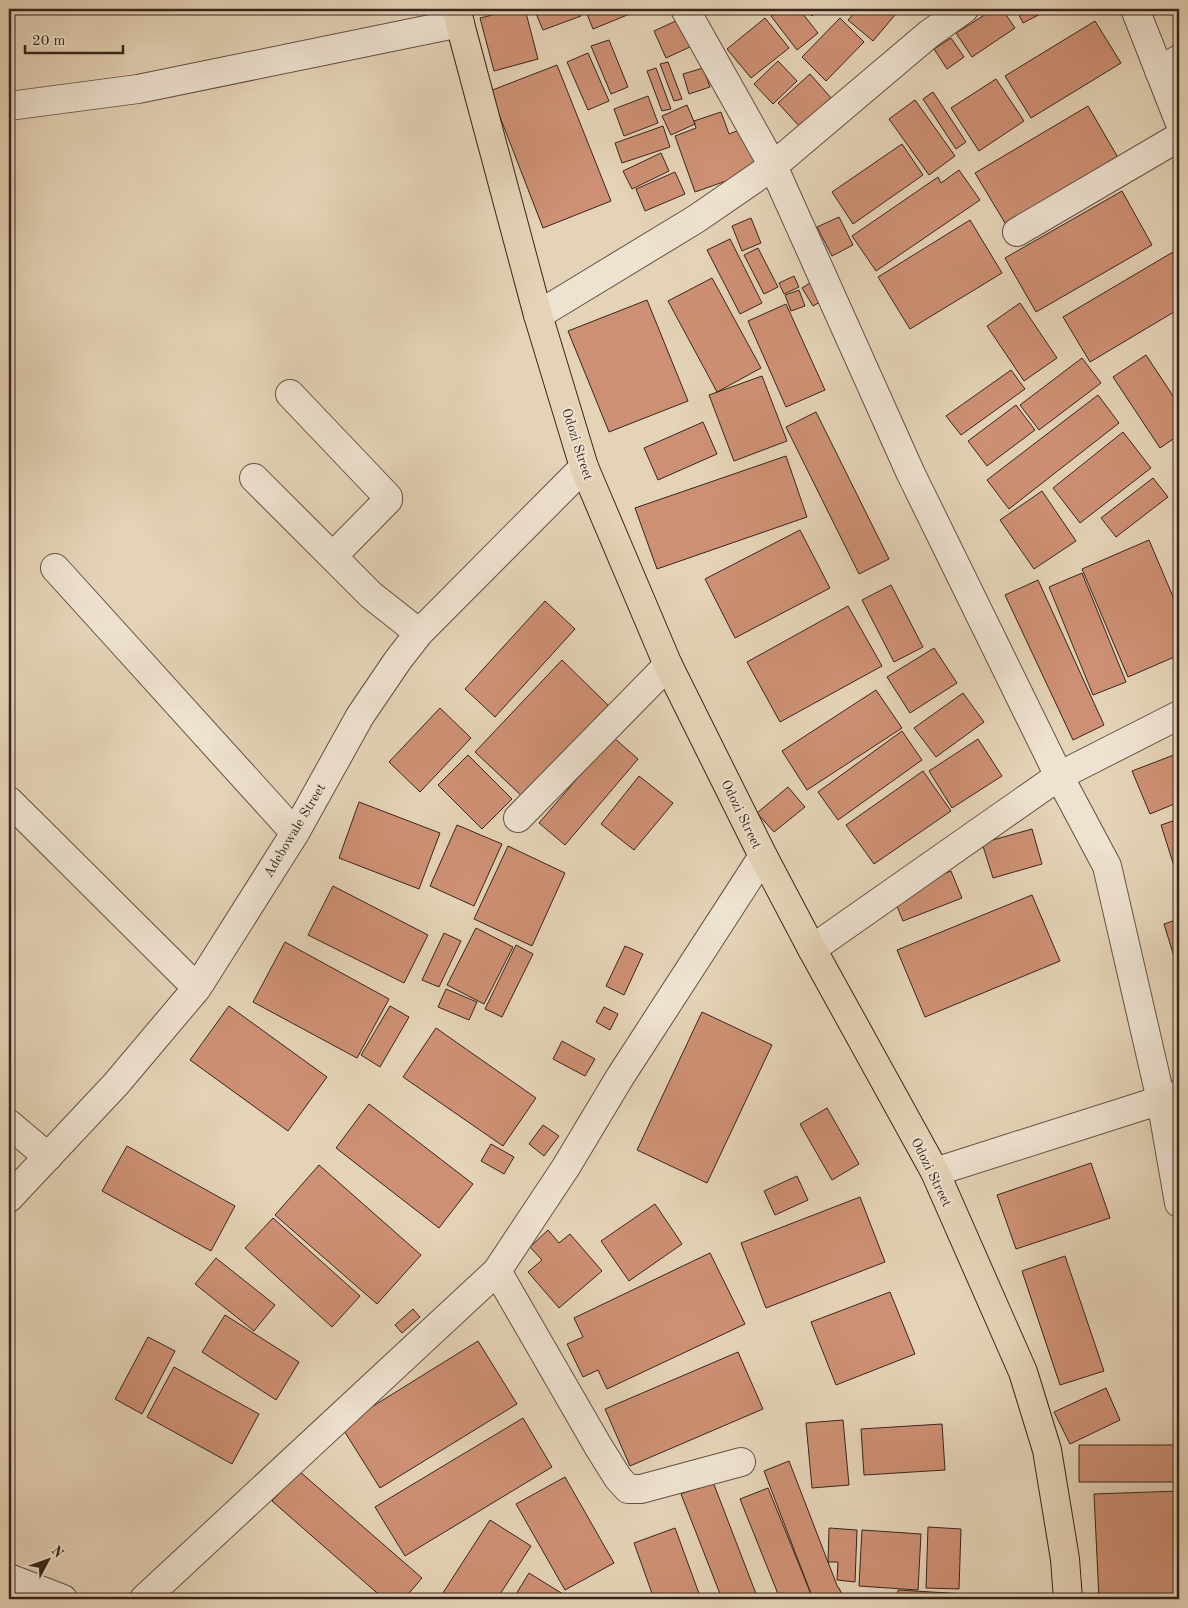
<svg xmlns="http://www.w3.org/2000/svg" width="1188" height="1608" viewBox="0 0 1188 1608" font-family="'Old Standard TT',serif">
	<rect width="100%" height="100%" fill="#e5d3b7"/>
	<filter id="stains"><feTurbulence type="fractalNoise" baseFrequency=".004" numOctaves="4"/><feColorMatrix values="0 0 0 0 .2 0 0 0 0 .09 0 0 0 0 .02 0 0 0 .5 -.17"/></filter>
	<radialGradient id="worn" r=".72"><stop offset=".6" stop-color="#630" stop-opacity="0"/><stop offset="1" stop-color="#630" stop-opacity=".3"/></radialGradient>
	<path fill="#ce9074" stroke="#38251d" d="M516,9h9l13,50 -44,12 -14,-53z
		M534,9h44l3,7 -38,14z
		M585,9h57l-49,20z
		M780,9h19l19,24 -21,17 -26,-34z
		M805,9h14l-7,7z
		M858,9h42l-27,32 -25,-21z
		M994,9h8l13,19 -43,29 -16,-24z
		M1016,9h34l-27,14z
		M765,18l24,30 -38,30 -24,-29z
		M840,18l24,24 -38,39 -24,-24z
		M680,19l12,27 -26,12 -12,-27z
		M1095,21l26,42 -90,55 -26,-42z
		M951,38l13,19 -17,12 -13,-20z
		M609,40l19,47 -17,7 -20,-48z
		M588,53l21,48 -21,9 -21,-48z
		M778,61l19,20 -24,23 -19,-20z
		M668,62l14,37 -8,2 -14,-37z
		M557,65l54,136 -68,27 -53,-137z
		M656,68l15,41 -9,2 -15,-40z
		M703,68l7,19 -21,7 -6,-20z
		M810,74l22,25 -32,28 -22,-24z
		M996,79l28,42 -45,30 -28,-43z
		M933,92l33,50 -10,7 -33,-50z
		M648,96l10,27 -34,13 -10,-27z
		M915,100l40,56 -26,19 -40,-56z
		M687,105l8,19 -24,11 -9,-19z
		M1088,106l32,55 -112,67 -33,-55z
		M721,112l8,22 13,-5 15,41 -62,22 -20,-56 21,-8 -2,-7z
		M663,126l7,21 -48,16 -7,-20z
		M902,144l21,31 -70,49 -21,-32z
		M661,153l8,18 -37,18 -9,-18z
		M959,170l21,30 -104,71 -24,-35 86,-59 3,6z
		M675,172l10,22 -40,17 -9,-22z
		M1122,191l30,54 -116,67 -31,-54z
		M839,217l14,28 -21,11 -15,-29z
		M751,218l10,25 -19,8 -10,-25z
		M970,220l32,53 -92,56 -32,-52z
		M730,239l32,64 -22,11 -33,-64z
		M758,248l20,39 -14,7 -20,-39z
		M1173,252l6,11v46l-89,53 -27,-45z
		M794,276l5,11 -15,7 -5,-11z
		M712,278l49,90 -44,24 -49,-91z
		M810,283l10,19 -7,4 -11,-18z
		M799,290l6,16 -14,5 -6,-16z
		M647,300l41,101 -79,31 -41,-101z
		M1020,303l37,55 -33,23 -37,-55z
		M786,304l39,86 -39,17 -38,-86z
		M1146,355l33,50v30l-19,13 -47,-71z
		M1082,358l19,25 -62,47 -19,-25z
		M1011,370l14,19 -64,46 -15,-19z
		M762,376l25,65 -53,20 -25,-66z
		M1098,395l21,28 -110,86 -22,-29z
		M1016,405l19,25 -48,36 -19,-25z
		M816,412l73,147 -30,15 -73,-147z
		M703,422l14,32 -59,26 -14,-32z
		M1123,432l28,36 -71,55 -27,-35z
		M786,456l21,61 -150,52 -22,-61z
		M1153,478l15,19 -52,40 -15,-19z
		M1042,491l34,50 -42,28 -34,-49z
		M800,530l30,58 -95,50 -30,-59z
		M1149,540l30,71v44l-51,22 -46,-108z
		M1082,573l44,109 -33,13 -44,-108z
		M1038,580l66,145 -31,15 -68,-145z
		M891,585l32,62 -29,15 -32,-62z
		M545,601l30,28 -80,88 -30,-28z
		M848,606l34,60 -102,56 -33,-60z
		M934,648l23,35 -47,30 -23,-36z
		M562,660l49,48 -86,91 -50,-47z
		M876,690l26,38 -95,62 -25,-39z
		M963,693l21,29 -48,35 -22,-29z
		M440,708l31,30 -51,54 -31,-30z
		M902,731l20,29 -84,60 -20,-28z
		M613,737l25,22 -73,86 -26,-22z
		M978,739l24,37 -50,32 -23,-37z
		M1179,753v49l-29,12 -18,-43z
		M468,755l44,44 -30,30 -44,-44z
		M923,771l28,40 -77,53 -28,-39z
		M639,776l34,27 -39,47 -33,-26z
		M788,787l17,20 -31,25 -17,-19z
		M359,802l81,31 -21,56 -80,-31z
		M1179,819v63l-18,-57z
		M457,825l45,19 -28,62 -44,-20z
		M1032,829l10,35 -49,14 -11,-35z
		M508,846l57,27 -33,73 -58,-27z
		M951,871l11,27 -59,23 -11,-27z
		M333,886l95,49 -24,48 -96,-48z
		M1032,895l28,66 -135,56 -28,-67z
		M1179,919v54l-15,-49z
		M476,928l37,19 -29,57 -37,-19z
		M444,933l17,8 -22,46 -17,-7z
		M285,942l104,57 -32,59 -104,-56z
		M516,945l17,9 -31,63 -17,-8z
		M625,946l18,8 -19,41 -18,-9z
		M446,989l31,13 -8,18 -31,-13z
		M229,1006l98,71 -39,54 -98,-71z
		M390,1006l19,11 -29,50 -19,-12z
		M604,1007l14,7 -8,16 -14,-8z
		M702,1012l70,33 -65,138 -70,-33z
		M436,1028l100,70 -33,48 -100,-69z
		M562,1041l33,18 -10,17 -32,-17z
		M369,1104l104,80 -34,44 -103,-80z
		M827,1108l32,56 -27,16 -32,-56z
		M543,1125l16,11 -15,20 -15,-12z
		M491,1144l23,13 -10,17 -23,-13z
		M127,1146l108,60 -24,45 -109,-60z
		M1091,1163l19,55 -94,31 -19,-54z
		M319,1165l102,90 -44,49 -102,-89z
		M797,1176l11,24 -33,15 -11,-24z
		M860,1197l25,65 -119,46 -25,-65z
		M655,1204l27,40 -53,37 -28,-40z
		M273,1218l87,78 -28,31 -87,-79z
		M548,1230l11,13 11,-9 32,37 -43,37 -31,-36 14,-12 -12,-13z
		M710,1253l35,71 -138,65 -9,-19 -15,7 -16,-33 16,-7 -9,-19z
		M1065,1256l39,115 -44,14 -38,-114z
		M216,1258l59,47 -21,26 -59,-47z
		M890,1292l25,62 -79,31 -25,-63z
		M413,1309l7,8 -18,16 -7,-8z
		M225,1315l74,47 -23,38 -74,-48z
		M148,1337l27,14 -33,63 -27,-15z
		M478,1341l39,63 -137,84 -39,-62z
		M738,1352l25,57 -133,57 -25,-57z
		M174,1367l85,47 -27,50 -85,-47z
		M1106,1388l14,32 -50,24 -16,-32z
		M523,1418l29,49 -147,89 -30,-49z
		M843,1420l6,65 -37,3 -6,-65z
		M942,1424l3,46 -81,5 -3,-46z
		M1079,1445h100v37h-100z
		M789,1461l49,127h1l5,11h-31l-49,-128z
		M299,1471l123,107 -18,21h-20l-112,-98z
		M565,1477l49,86 -49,27 -49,-86z
		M713,1482l45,117h-36l-41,-105z
		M768,1488l45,111h-33l-40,-100z
		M1179,1491v108h-80l-5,-105z
		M490,1520l41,26 -34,53h-58z
		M928,1527l33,2 -2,60 -33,-1z
		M675,1528l26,71h-47l-20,-56z
		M829,1528l28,2 -2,52 -18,-2 1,-18h-10z
		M862,1530l59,4 -3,56 -59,-4z
		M529,1573l42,26h-58z
		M898,1590l100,6v3h-101z"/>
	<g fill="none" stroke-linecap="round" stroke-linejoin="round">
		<defs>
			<path id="minor" d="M685,9l88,157 138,308 148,302 48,90 54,234 18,103
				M1135,9l44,112
				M1159,71l20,-12
				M9,106l129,-17 322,-66
				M1017,232l162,-95
				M538,315l158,-96 77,-53 156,-132 35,-25
				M290,394l98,103v3l-55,56
				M254,478l117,117 48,38
				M55,568l240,265
				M9,801l188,187
				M518,818l150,-153
				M812,949l247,-173 120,-61
				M9,1124l39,33
				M935,1172l226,-72 18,-5
				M9,1198l107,-114 81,-96 98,-155 65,-117 38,-56 21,-27 165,-166
				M497,1271l101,175 20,32 10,11h13l100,-27
				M9,1578l54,21
				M144,1599l353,-328 69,-104 54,-90 143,-221"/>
			<path id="major" d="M456,9l82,306 46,152 84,198 95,191 49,93 123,223 88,200 24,78 18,109 3,40"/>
		</defs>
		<use href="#minor" stroke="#635044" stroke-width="30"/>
		<use href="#major" stroke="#38251d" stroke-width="30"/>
		<use href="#minor" stroke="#eee2d0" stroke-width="28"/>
		<use href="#major" stroke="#e5d3b7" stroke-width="28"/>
	</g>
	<g text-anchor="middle" stroke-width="4" stroke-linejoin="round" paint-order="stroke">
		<g font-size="14" fill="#38251d" stroke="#eee2d0">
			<text transform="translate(578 444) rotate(72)" y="5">Odozi Street</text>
			<text transform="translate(742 814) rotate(64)" y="5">Odozi Street</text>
			<text transform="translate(294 830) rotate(-59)" y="5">Adebowale Street</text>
			<text transform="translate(932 1172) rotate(64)" y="5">Odozi Street</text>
		</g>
	</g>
	<rect width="1188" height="1608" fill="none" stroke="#e5d3b7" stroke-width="30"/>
	<rect x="10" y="10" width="1168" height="1588" fill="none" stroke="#38251d" stroke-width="2.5"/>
	<rect x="15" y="15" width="1158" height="1578" fill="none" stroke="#38251d"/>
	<g transform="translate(48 1560) rotate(49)" stroke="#eee2d0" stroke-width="4" paint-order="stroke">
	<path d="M0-4L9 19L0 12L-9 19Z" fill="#38251d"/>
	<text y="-8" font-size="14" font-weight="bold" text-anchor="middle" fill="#38251d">N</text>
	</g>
	<path d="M25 45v8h98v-8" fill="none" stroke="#38251d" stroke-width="2.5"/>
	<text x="32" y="45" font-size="15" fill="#38251d" stroke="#eee2d0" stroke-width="4" paint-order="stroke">20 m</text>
	<rect width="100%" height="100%" filter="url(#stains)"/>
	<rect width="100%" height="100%" fill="url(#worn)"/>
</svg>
